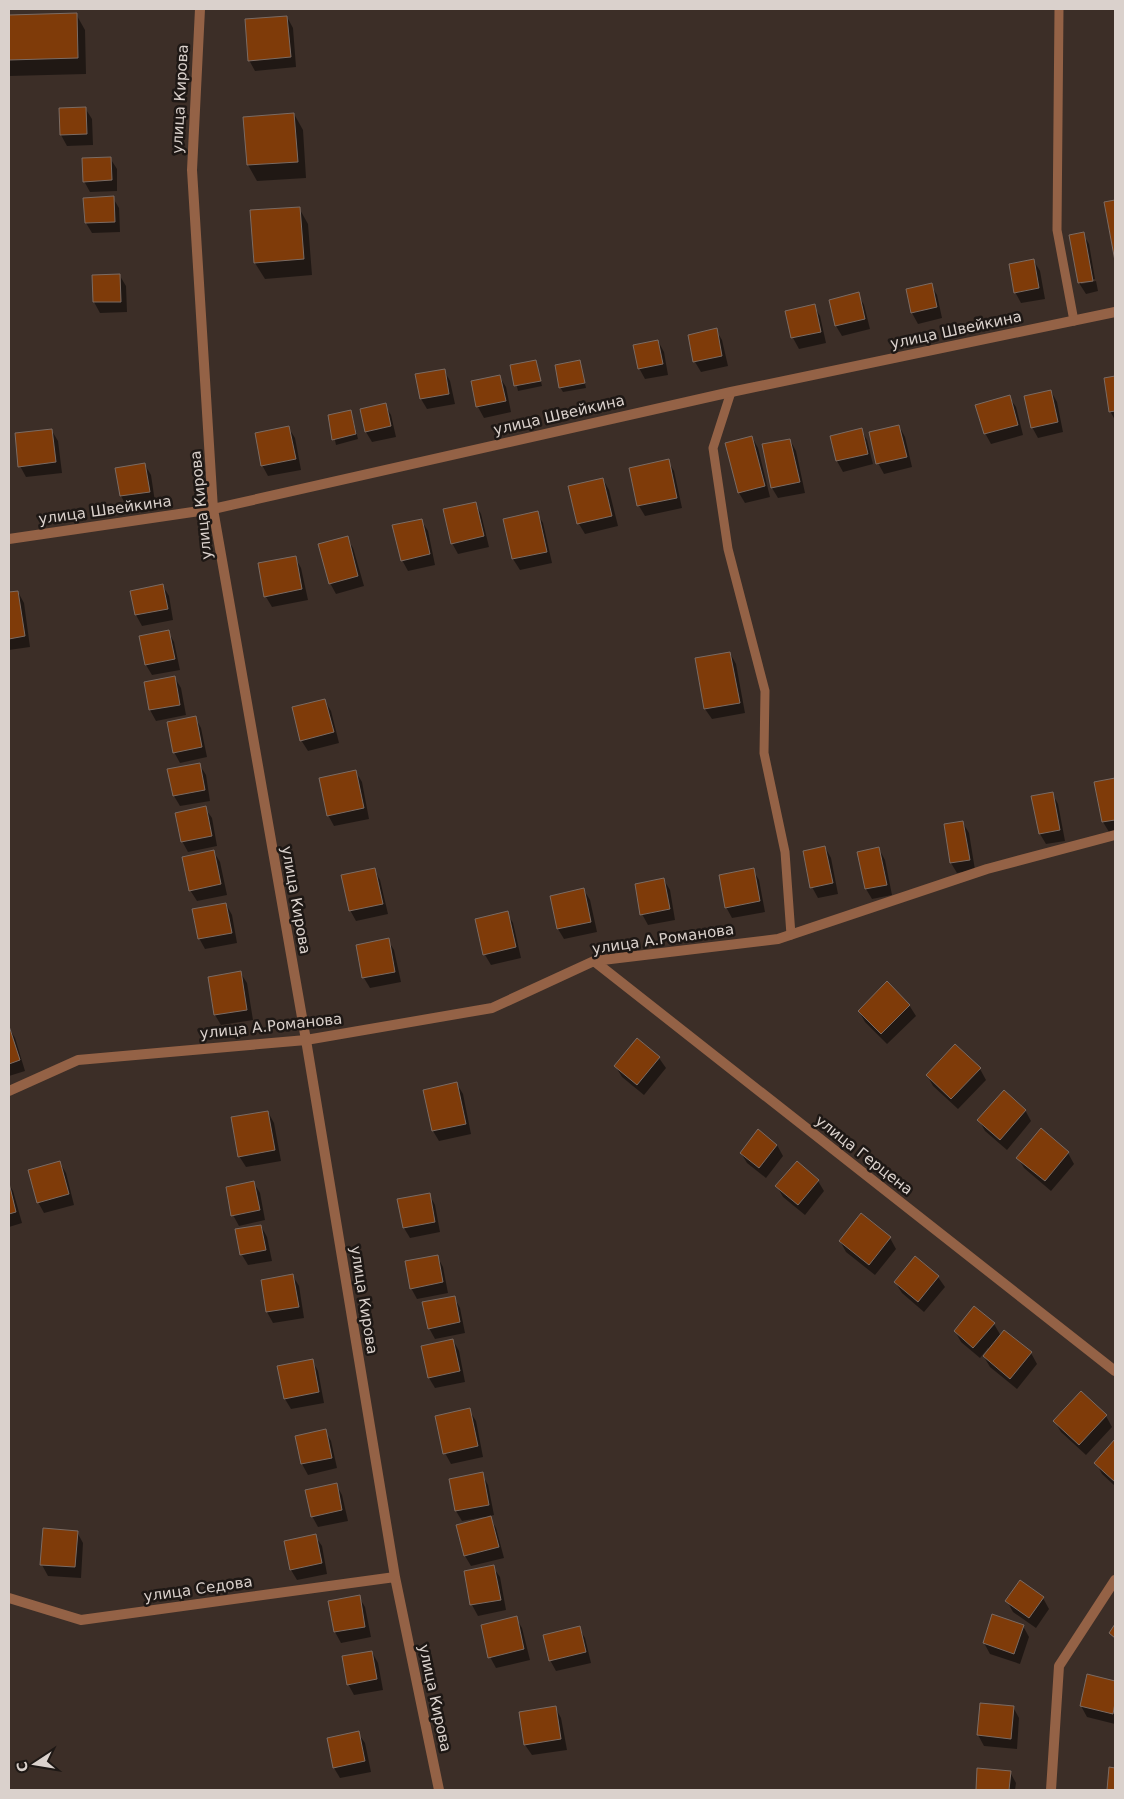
<svg xmlns="http://www.w3.org/2000/svg" width="1124" height="1799" viewBox="0 0 1124 1799" font-family="'DejaVu Sans',sans-serif">
	<rect width="100%" height="100%" fill="#3c2e27"/>
	<path fill="#0007" d="M76,14l9,16 1,44 -77,2v-60z
		M287,17l6,11 3,39 -41,4 -6,-11z
		M85,108l7,11 1,26 -26,1 -6,-11 -1,-25z
		M294,114l9,16 3,48 -49,3 -9,-16 -4,-47z
		M110,158l7,11v22l-27,1 -6,-11z
		M113,198l6,10 1,24 -28,1 -6,-10z
		M1115,201v53l-10,-51z
		M299,208l9,16 4,51 -47,4 -10,-16z
		M1083,234l6,10 6,35 -14,2v3l15,-3 2,10 -12,3 -7,-11 -8,-47z
		M1034,261l6,10 5,28 -24,4 -6,-11z
		M94,276h26l6,10 1,26 -27,1 -6,-11z
		M931,285l6,10 5,23 -24,6 -6,-11 -5,-23z
		M858,294l6,11 6,24 -28,7 -6,-10z
		M814,306l6,10 6,27 -27,6 -6,-11 -6,-26z
		M716,330l6,10 6,26 -27,6 -6,-10z
		M658,341l6,11 4,23 -23,4 -6,-11z
		M536,361l6,25 -24,5 -6,-25z
		M580,362l6,26 -23,4 -3,-5z
		M444,370l6,11 5,23 -28,5 -6,-10z
		M499,376l7,11 5,25 -27,6 -6,-11 -6,-25z
		M1115,378v42l-5,-9 -5,-32z
		M1051,391l6,11 6,30 -25,6 -6,-11z
		M1009,397l7,10 7,28 -32,9 -6,-11z
		M385,405l6,10 5,22 -24,5 -6,-10z
		M351,411l7,28 -22,6 -6,-29z
		M899,426l6,11 7,30 -28,7 -6,-11z
		M288,427l7,11 6,32 -33,6 -6,-11z
		M861,429l6,11 6,24 -30,8 -6,-11 -6,-25z
		M52,431l6,10 4,32 -36,4 -6,-11z
		M752,437l6,11 12,49 -25,6 -6,-10 -12,-49z
		M790,440l6,11 9,42 -27,5 -6,-10 -8,-43z
		M668,461l6,10 8,37 -37,8 -6,-10 -8,-37z
		M145,465l6,10 4,27 -28,5 -6,-11 -4,-27z
		M603,479l6,11 9,36 -33,8 -6,-10z
		M475,503l6,11 8,33 -31,7 -6,-11z
		M537,513l6,10 9,40 -32,7 -7,-11 -8,-39z
		M421,520l7,11 7,34 -27,6 -6,-11z
		M347,538l6,10 11,38 -28,8 -6,-11z
		M295,557l6,11 7,32 -36,7 -6,-10 -7,-33z
		M163,586l6,10 4,24 -31,6 -6,-11 -4,-23z
		M18,592l6,11 6,44 -21,3v-56z
		M168,631l6,11 6,28 -28,5 -6,-10z
		M730,653l6,11 9,49 -33,6 -7,-10z
		M175,678l6,10 5,27 -30,6 -6,-11 -5,-27z
		M325,701l6,10 8,32 -31,8 -7,-11z
		M195,717l6,11 6,29 -27,6 -6,-11z
		M199,764l7,11 4,26 -30,5 -6,-10 -5,-26z
		M356,772l6,10 7,37 -35,7 -6,-11z
		M1115,780v51l-6,1 -6,-10 -7,-39z
		M1052,793l6,11 7,37 -19,3 -6,-10z
		M205,808l7,10 5,28 -29,6 -6,-11z
		M963,823l6,10 6,37 -18,3 -6,-10z
		M825,847l6,11 7,36 -20,4 -6,-11z
		M879,849l6,11 7,35 -20,4 -6,-10 -8,-36z
		M214,852l6,10 7,33 -30,6 -7,-11z
		M374,869l6,11 8,34 -32,7 -6,-11z
		M753,870l6,10 6,32 -33,6 -6,-11z
		M664,880l6,10 5,30 -27,5 -6,-11z
		M584,890l6,10 7,32 -33,7 -6,-10z
		M226,904l6,11 5,28 -32,6 -6,-11z
		M507,913l6,10 8,35 -30,7 -6,-10 -9,-35z
		M388,940l6,10 7,32 -31,6 -6,-10z
		M240,972l7,11 6,37 -32,5 -6,-10z
		M909,1005l7,11 -29,28 -22,-22 -6,-11z
		M9,1028l6,10 10,33 -16,5z
		M638,1040l21,18 7,10 -22,27 -22,-18 -6,-10z
		M956,1046l24,23 6,11 -28,29 -25,-23 -6,-11z
		M457,1084l6,10 8,40 -32,7 -6,-10z
		M1025,1110l6,11 -24,29 -22,-19 -6,-11z
		M268,1112l6,11 7,38 -35,6 -7,-11z
		M1041,1130l27,23 6,11 -23,27 -27,-23 -6,-10z
		M777,1145l6,11 -17,22 -19,-15 -6,-10z
		M60,1163l6,10 8,32 -30,8 -6,-11z
		M818,1181l6,10 -19,24 -22,-18 -6,-11z
		M254,1183l6,10 5,27 -26,6 -6,-11z
		M9,1184l4,7 9,32 -13,4z
		M429,1194l6,11 5,27 -30,6 -6,-10z
		M861,1215l29,23 6,11 -21,26 -29,-23 -6,-11z
		M261,1226l6,11 5,24 -24,4 -6,-10z
		M437,1256l6,11 5,26 -31,6 -6,-11z
		M915,1258l23,19 7,10 -21,25 -22,-19 -7,-11z
		M293,1276l6,10 5,32 -31,5 -6,-11 -5,-31z
		M454,1297l6,11 5,25 -30,6 -6,-11z
		M994,1324l7,12 30,17 6,11 -20,25 -27,-22 -6,-10 6,-7 -2,-2 -8,10 -19,-16 -6,-11z
		M453,1340l6,11 6,31 -30,6 -6,-10z
		M312,1360l6,11 6,32 -33,6 -6,-10z
		M469,1410l7,11 7,36 -32,7 -6,-11z
		M1106,1416l6,11 -26,28 -25,-23 -6,-10z
		M325,1430l6,11 6,27 -29,7 -6,-11 -5,-27z
		M1115,1441v45l-13,-12 -6,-11z
		M482,1474l6,11 6,30 -5,1 7,12 8,30 -33,8 -6,-10 -7,-30 26,-7v-2l-22,4 -6,-10z
		M336,1484l6,11 6,26 -30,6 -6,-11z
		M77,1532l6,11 -2,35 -33,-2 -6,-11z
		M315,1536l7,10 5,28 -30,6 -6,-10 -6,-28z
		M493,1567l7,10 6,33 -28,6 -6,-11 -7,-33z
		M359,1597l6,10 6,30 -30,6 -6,-11 -6,-30z
		M1043,1598l6,11 -13,19 -23,-16 -6,-11z
		M516,1618l6,10 8,32 -34,8 -6,-11z
		M1023,1626l6,11 -9,27 -30,-10 -6,-11z
		M579,1628l6,10 6,25 -35,8 -6,-11z
		M372,1652l6,11 5,27 -29,5 -6,-11z
		M1088,1676l27,7v41l-28,-7 -6,-11z
		M981,1704l32,3 6,11 -2,31 -33,-3 -6,-11z
		M555,1707l6,11 6,32 -35,5 -7,-10 -5,-32z
		M358,1733l7,10 6,29 -31,6 -6,-10z
		M979,1770l31,2 6,11 -1,7h-38z"/>
	<path fill="#7f3b09" stroke="#7b6b63" d="M77,13l1,45 -69,2v-45z
		M287,16l4,41 -43,4 -3,-42z
		M86,107l1,27 -27,1 -1,-27z
		M294,113l4,49 -51,3 -4,-48z
		M111,157l1,23 -29,2 -1,-24z
		M114,196l1,26 -30,1 -2,-25z
		M1115,200v61l-11,-59z
		M300,207l4,52 -50,4 -4,-53z
		M1084,232l9,49 -15,2 -9,-48z
		M1034,259l5,29 -25,5 -5,-29z
		M120,274l1,28h-28l-1,-27z
		M932,283l5,24 -26,6 -5,-24z
		M859,292l6,27 -30,7 -6,-26z
		M815,304l6,28 -30,6 -6,-27z
		M717,328l5,28 -29,6 -5,-27z
		M658,340l5,24 -25,5 -5,-24z
		M536,360l5,21 -27,5 -4,-21z
		M580,360l5,23 -26,5 -4,-23z
		M445,369l4,25 -29,5 -5,-25z
		M500,375l6,26 -30,6 -5,-26z
		M1115,376v35l-6,1 -5,-34z
		M1051,390l7,32 -27,6 -7,-32z
		M1010,395l8,30 -34,9 -9,-29z
		M386,403l5,23 -26,6 -5,-23z
		M351,410l5,24 -24,6 -4,-25z
		M899,425l8,32 -31,7 -7,-32z
		M289,426l7,33 -35,7 -6,-33z
		M862,428l6,26 -32,7 -6,-25z
		M52,429l4,33 -38,5 -3,-34z
		M752,436l13,50 -27,7 -13,-50z
		M790,439l10,43 -29,6 -9,-44z
		M669,459l8,39 -40,8 -8,-38z
		M145,463l5,29 -30,4 -5,-28z
		M603,478l9,38 -35,8 -9,-38z
		M476,502l8,34 -33,8 -8,-35z
		M538,511l9,41 -35,7 -9,-40z
		M422,519l8,35 -29,7 -9,-36z
		M348,536l10,40 -29,8 -11,-40z
		M296,556l6,33 -38,8 -6,-34z
		M163,584l5,25 -33,6 -5,-24z
		M18,591l7,45 -16,3v-47z
		M169,630l6,29 -30,6 -6,-29z
		M730,652l10,51 -36,6 -9,-51z
		M175,676l5,29 -31,5 -5,-28z
		M325,699l9,33 -34,9 -8,-34z
		M196,716l6,31 -29,6 -6,-31z
		M200,763l5,27 -32,6 -6,-27z
		M356,770l8,38 -37,8 -8,-38z
		M1115,778v42l-13,2 -8,-40z
		M1053,792l7,38 -21,4 -8,-38z
		M206,806l6,30 -31,6 -6,-29z
		M963,821l7,39 -20,3 -6,-39z
		M825,846l8,37 -23,5 -7,-37z
		M879,847l8,38 -22,4 -8,-37z
		M214,850l7,34 -32,7 -7,-34z
		M375,868l8,36 -34,7 -8,-36z
		M754,868l6,33 -35,7 -6,-33z
		M664,878l6,31 -30,6 -5,-31z
		M584,888l7,34 -34,7 -7,-33z
		M226,903l6,30 -34,6 -6,-30z
		M508,911l8,36 -33,8 -8,-36z
		M389,938l6,34 -33,6 -6,-33z
		M241,971l6,39 -33,5 -6,-38z
		M887,981l23,24 -29,29 -23,-23z
		M9,1026l11,34 -11,4z
		M637,1038l23,19 -23,28 -23,-19z
		M955,1044l26,24 -30,31 -25,-24z
		M457,1082l9,42 -34,7 -9,-41z
		M1004,1090l22,20 -26,30 -23,-20z
		M268,1111l7,39 -37,7 -7,-40z
		M1041,1128l28,24 -24,29 -29,-23z
		M758,1129l19,16 -18,23 -19,-15z
		M60,1161l9,33 -32,9 -9,-33z
		M797,1161l22,19 -21,25 -23,-19z
		M254,1181l6,29 -29,6 -5,-29z
		M9,1183l7,29 -7,2z
		M430,1193l5,29 -32,6 -6,-29z
		M861,1213l30,24 -22,28 -30,-24z
		M261,1225l5,25 -26,5 -5,-26z
		M438,1255l5,27 -33,7 -5,-28z
		M915,1256l24,20 -21,26 -24,-20z
		M293,1274l6,33 -33,5 -5,-32z
		M455,1296l5,26 -32,7 -6,-27z
		M974,1306l21,17 -22,25 -19,-17z
		M1004,1330l28,22 -22,27 -27,-23z
		M453,1339l7,32 -32,7 -7,-32z
		M313,1359l6,33 -35,7 -7,-33z
		M1081,1391l26,24 -28,30 -26,-24z
		M470,1408l8,38 -35,8 -8,-38z
		M326,1429l6,29 -31,6 -6,-28z
		M1115,1439v43l-21,-19z
		M483,1472l6,33 -34,6 -6,-32z
		M337,1483l5,27 -31,7 -6,-27z
		M491,1516l8,31 -35,9 -8,-31z
		M43,1528l35,3 -3,36 -35,-2z
		M316,1534l6,29 -32,7 -6,-29z
		M494,1565l7,35 -31,5 -6,-34z
		M1020,1580l24,17 -15,21 -24,-17z
		M360,1595l5,32 -31,5 -6,-31z
		M992,1614l32,11 -10,29 -31,-11z
		M517,1616l7,33 -36,9 -7,-33z
		M1115,1624v14l-6,-5z
		M580,1626l6,26 -37,9 -6,-26z
		M372,1651l5,28 -30,6 -5,-29z
		M1087,1674l28,7v22l-2,11 -33,-8z
		M980,1703l34,3 -3,33 -34,-4z
		M556,1706l5,33 -37,6 -5,-33z
		M359,1731l6,30 -32,7 -6,-30z
		M1109,1767l6,1v22h-8z
		M977,1768l34,3 -2,19h-33z"/>
	<g fill="none" stroke-linecap="round" stroke-linejoin="round">
		<path stroke="#946246" stroke-width="9" d="M1059,9l-2,221 17,91
			M731,392l-18,56 15,101 37,142 -1,62 21,99 6,83"/>
		<path stroke="#946246" stroke-width="10" d="M200,9l-8,161 21,339 93,531 89,537 44,213
			M9,539l204,-30 518,-117 384,-80
			M594,961l521,410
			M9,1091l69,-31 228,-20 186,-32 102,-47 184,-22 209,-70 128,-34
			M9,1598l72,22 314,-43
			M1051,1790l8,-124 56,-86"/>
	</g>
	<g text-anchor="middle" stroke-width="5" stroke-linejoin="round" paint-order="stroke">
		<g font-size="15" fill="#dad1cc" stroke="#1e1815">
			<text transform="translate(180 99) rotate(-87)" y="5">улица Кирова</text>
			<text transform="translate(956 330) rotate(-12)" y="5">улица Швейкина</text>
			<text transform="translate(559 415) rotate(-13)" y="5">улица Швейкина</text>
			<text transform="translate(201 505) rotate(-96)" y="5">улица Кирова</text>
			<text transform="translate(105 510) rotate(-8)" y="5">улица Швейкина</text>
			<text transform="translate(296 900) rotate(80)" y="5">улица Кирова</text>
			<text transform="translate(663 939) rotate(-8)" y="5">улица А.Романова</text>
			<text transform="translate(271 1026) rotate(-6)" y="5">улица А.Романова</text>
			<text transform="translate(864 1155) rotate(38)" y="5">улица Герцена</text>
			<text transform="translate(364 1300) rotate(81)" y="5">улица Кирова</text>
			<text transform="translate(198 1589) rotate(-8)" y="5">улица Седова</text>
			<text transform="translate(435 1698) rotate(78)" y="5">улица Кирова</text>
		</g>
	</g>
	<rect width="1124" height="1799" fill="none" stroke="#dad1cc" stroke-width="20"/>
	<g transform="translate(35 1764) rotate(258)" stroke="#1e1815" stroke-width="4" paint-order="stroke">
	<path d="M0-4L9 19L0 12L-9 19Z" fill="#dad1cc"/>
	<text y="-8" font-size="14" font-weight="bold" text-anchor="middle" fill="#dad1cc">С</text>
	</g>
</svg>
